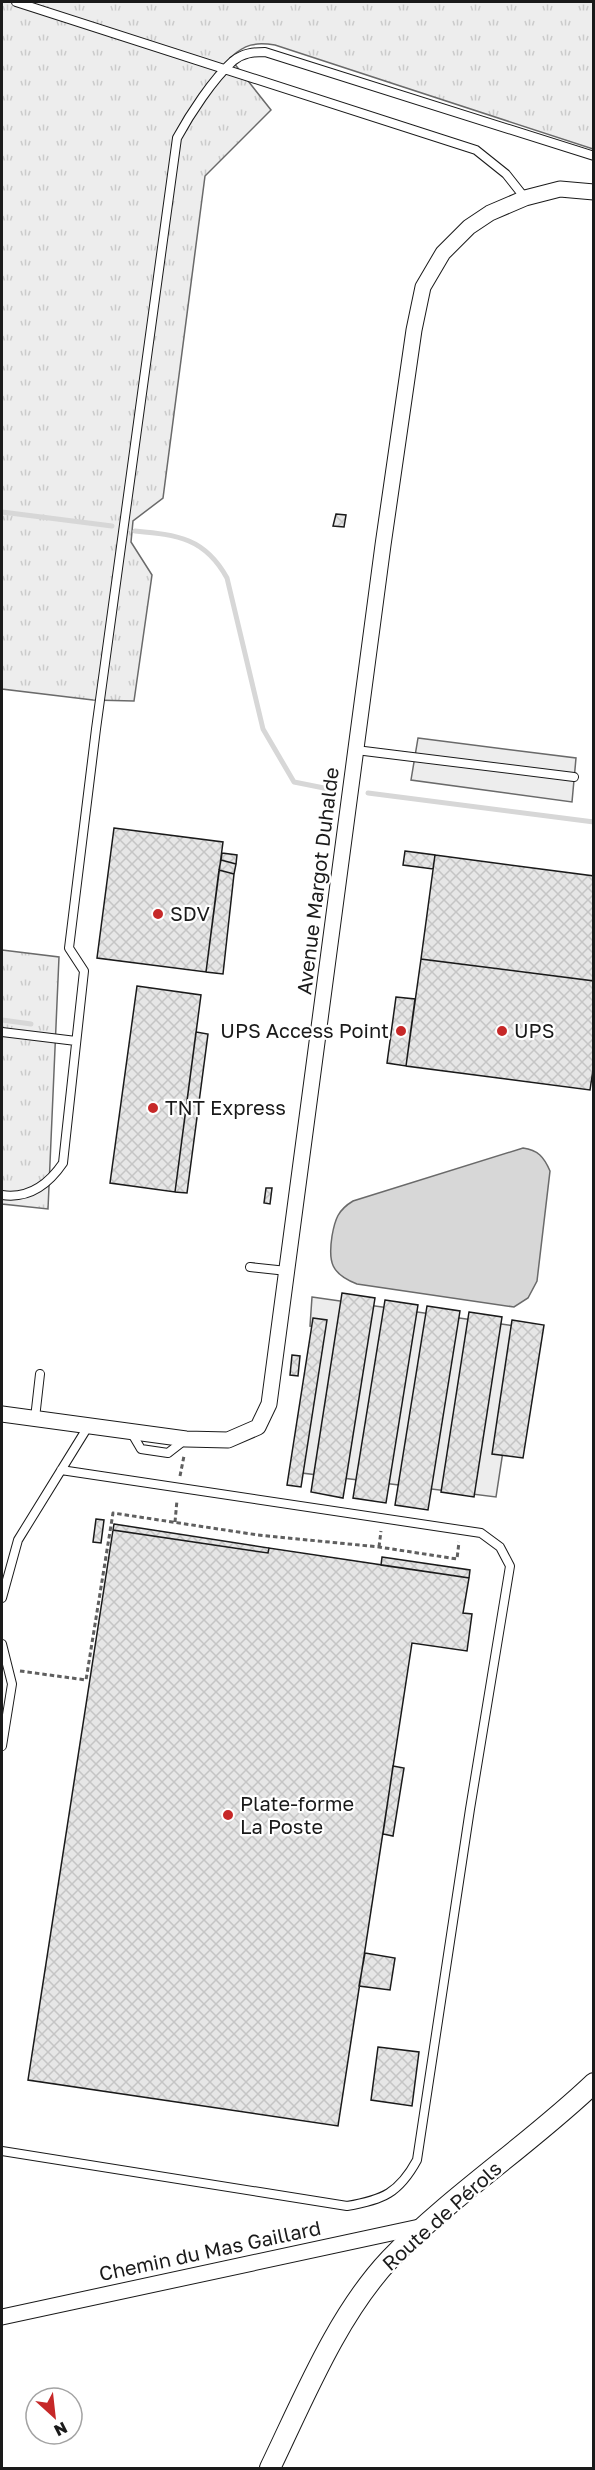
<svg xmlns="http://www.w3.org/2000/svg" width="595" height="2470" viewBox="0 0 595 2470" font-family="'Golos Text',sans-serif">
	<defs>
		<pattern id="grass-tufts" width="24" height="20" patternUnits="userSpaceOnUse" patternTransform="scale(1.5)"><rect width="24" height="20" fill="#ededed"/><path d="M3 7l-1-3M5 7V3M7 7l1-3M15 17l-1-3M17 17v-4M19 17l1-3" fill="none" stroke="#cbcbcb"/></pattern>
		<pattern id="building-cross-hatch" width="8" height="8" patternUnits="userSpaceOnUse" patternTransform="scale(1.5)"><rect width="8" height="8" fill="#e6e6e6"/><path d="M0 0l8 8M0 8l8-8" fill="none" stroke="#c5c5c5"/></pattern>
	</defs>
	<rect width="100%" height="100%" fill="#fff"/>
	<path fill="url(#grass-tufts)" stroke="#6a6a6a" stroke-width="1.5" d="M2,2h591v147l-318,-104c-20,-3 -30,-1 -45,13l41,52 -66,66 -42,322 -30,23 -2,21 21,33 -18,126 -41,-1 -91,-11z
		M2,950l57,7 -11,252 -46,-5z"/>
	<path fill="#ededed" stroke="#6a6a6a" stroke-width="1.5" d="M418,738l158,20 -4,44 -161,-22z
		M312,1297l210,30 -26,170 -194,-24 23,-145 -15,-2z"/>
	<path fill="#d7d7d7" stroke="#6a6a6a" stroke-width="1.5" d="M523,1148c15,2 21,9 27,23l-13,110 -9,17 -14,9 -157,-23c-26,-10 -29,-22 -25,-48 3,-17 6,-26 21,-35z"/>
	<g fill="none" stroke-linecap="round" stroke-linejoin="round">
		<path stroke="#d7d7d7" stroke-width="5" d="M2,512l110,14
			M135,531c43,4 70,7 92,47l36,151 31,53 40,8
			M368,793l226,29
			M2,1020l29,4"/>
	</g>
	<path fill="url(#building-cross-hatch)" stroke="#1a1a1a" stroke-width="1.5" d="M336,514l10,1 -2,12 -11,-1z
		M114,828l109,14 -17,130 -109,-14z
		M405,851l30,4 -2,14 -30,-4z
		M222,853l15,2 -1,9 -15,-4z
		M435,855l159,21v105l-173,-22z
		M221,860l15,4 -2,10 -15,-4z
		M219,870l15,4 -11,100 -17,-2z
		M421,959l173,22v82l-4,27 -184,-24z
		M137,986l64,9 -26,197 -65,-9z
		M396,997l19,2 -9,67 -19,-3z
		M196,1032l12,2 -21,159 -12,-1z
		M266,1188h6l-2,16 -6,-1z
		M342,1293l33,5 -32,200 -32,-6z
		M385,1300l33,5 -32,198 -33,-5z
		M427,1306l33,5 -32,199 -33,-5z
		M469,1312l33,5 -28,180 -33,-5z
		M313,1318l14,2 -26,167 -14,-2z
		M512,1320l32,5 -21,133 -31,-4z
		M292,1355l8,1 -2,20 -8,-1z
		M96,1519l8,1 -3,23 -8,-1z
		M114,1524l155,24 -1,5 -155,-23z
		M113,1530l155,23 1,-5 200,30 -6,35 9,1 -5,37 -55,-8 -74,483 -310,-46z
		M382,1557l88,13 -1,8 -88,-13z
		M393,1766l11,2 -11,68 -10,-2z
		M365,1953l30,5 -5,32 -31,-4z
		M378,2047l41,5 -7,54 -41,-6z"/>
	<g fill="none" stroke-linecap="round" stroke-linejoin="round">
		<defs>
			<path id="service" d="M16,2l460,148 30,24 19,24
				M356,750l218,27
				M2,1032l74,9
				M2,1195c27,4 46,-10 61,-32l21,-192 -15,-23 27,-219 81,-591c13,-24 36,-59 56,-77 10,-8 20,-9 32,-9l329,104
				M250,1267l37,4
				M35,1418l5,-44
				M131,1432l10,17 27,4 18,-14
				M2,1598l16,-58 71,-115
				M2,1644l10,40 -10,62
				M2,2151l345,55c36,-6 52,-13 70,-46l53,-351 40,-243 -10,-19 -19,-14 -420,-63"/>
			<path id="minor" d="M2,1414l184,25 42,1 30,-13 11,-23 114,-859 31,-215 9,-43 20,-34 26,-26 21,-14 35,-15 35,-9 34,3
				M2,2317l422,-91"/>
			<path id="tertiary" d="M270,2468c33,-68 67,-153 120,-209 62,-64 139,-114 204,-176"/>
		</defs>
		<use href="#service" stroke="#1a1a1a" stroke-width="10"/>
		<use href="#minor" stroke="#1a1a1a" stroke-width="17"/>
		<use href="#tertiary" stroke="#1a1a1a" stroke-width="22"/>
		<path stroke="#5f5f5f" stroke-width="3" stroke-dasharray="4.5 3" stroke-linecap="butt" d="M180,1476l4,-20
			M175,1522l2,-22
			M379,1547l2,-16
			M20,1671l66,9 27,-167 145,22 121,12 78,12 2,-17"/>
		<use href="#service" stroke="#fff" stroke-width="8"/>
		<use href="#minor" stroke="#fff" stroke-width="15"/>
		<use href="#tertiary" stroke="#fff" stroke-width="20"/>
	</g>
	<g fill="#c62828" stroke="#fff" stroke-width="2">
		<circle cx="158" cy="914" r="6"/>
		<circle cx="401" cy="1031" r="6"/>
		<circle cx="502" cy="1031" r="6"/>
		<circle cx="153" cy="1108" r="6"/>
		<circle cx="228" cy="1815" r="6"/>
	</g>
	<g text-anchor="middle" stroke-width="4.5" stroke-linejoin="round" paint-order="stroke">
		<g font-size="20" fill="#1a1a1a" stroke="#fff">
			<text transform="translate(318 881) rotate(-83)" y="7">Avenue Margot Duhalde</text>
			<text transform="translate(442 2216) rotate(-42)" y="7">Route de Pérols</text>
			<text transform="translate(210 2251) rotate(-12)" y="7">Chemin du Mas Gaillard</text>
		</g>
		<g font-size="20" fill="#1a1a1a" stroke="#fff" text-anchor="start">
			<text x="170" y="921">SDV</text>
			<text x="389" y="1038" text-anchor="end">UPS Access Point</text>
			<text x="514" y="1038">UPS</text>
			<text x="165" y="1115">TNT Express</text>
			<text x="240" y="1811">Plate-forme<tspan x="240" dy="23">La Poste</tspan></text>
		</g>
	</g>
	<rect width="595" height="2470" fill="none" stroke="#1a1a1a" stroke-width="6"/>
	<g transform="translate(54 2416) rotate(153)"><circle r="28" fill="#ffffff" stroke="#a3a3a3" stroke-width="1.5"/>
	<path d="M0-4.5L10 22L0 15L-10 22Z" fill="#c62828"/>
	<text y="-9" font-size="16" font-weight="bold" text-anchor="middle" fill="#1a1a1a">N</text>
	</g>
</svg>
